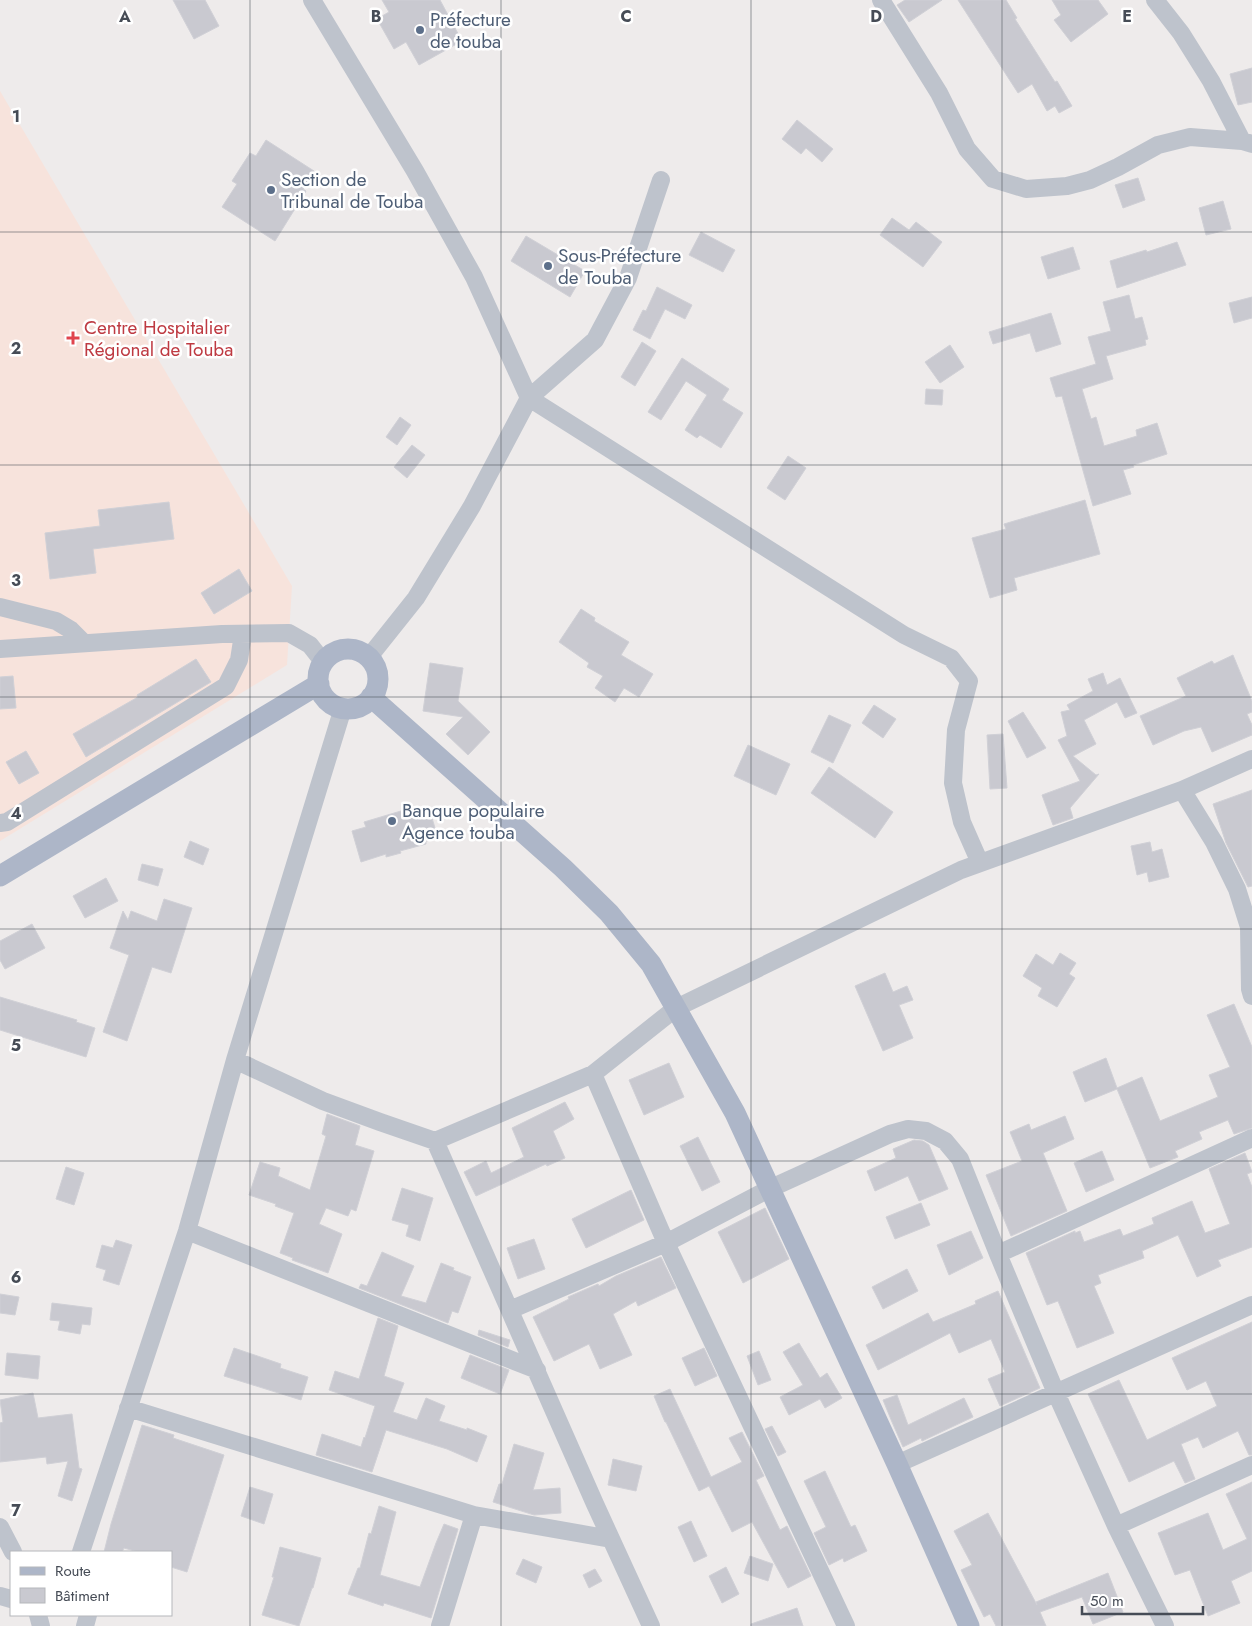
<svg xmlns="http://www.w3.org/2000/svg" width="1252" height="1626" viewBox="0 0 1252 1626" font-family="Jost,sans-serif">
	<rect width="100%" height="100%" fill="#eeebeb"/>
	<path fill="#f7e3dc" d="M0,91l292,495 -5,79 -287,176z"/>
	<path fill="#c9c9d0" stroke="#d0d0d6" d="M173,0h32l14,26 -25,13z
		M382,0h58l22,41 -43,24 -13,-23 -12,7 -17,-30 12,-7z
		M905,0h37l-33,22 -12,-17z
		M958,0h48l11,18 -2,1 40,63 2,-1 15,25 -13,7 -4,-7 -8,5 -15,-27 -14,9z
		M1052,0h46l10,14 -37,28 -17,-22 7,-5z
		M1252,68v34l-14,3 -8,-31z
		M797,120l36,29 -11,13 -16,-14 -5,6 -19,-15z
		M266,140l48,31 -11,18 3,2 -31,50 -53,-34 15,-23 -5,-3 18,-28 6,3z
		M1138,178l7,22 -22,8 -8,-23z
		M1223,201l8,28 -25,6 -7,-27z
		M892,218l17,12 7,-8 26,20 -19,25 -43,-32z
		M701,232l34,18 -12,22 -34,-17z
		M526,236l59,35 -15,26 -59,-36z
		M1177,242l9,23 -69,23 -7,-27 36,-11 1,2z
		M1073,247l7,22 -32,10 -7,-22z
		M657,287l35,18 -7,14 -20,-10 -15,30 -17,-9 10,-20 3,1z
		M1129,295l6,24 7,-2 6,22 -3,1 1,5 -40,11 7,23 -31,10 9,30 5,-2 8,29 33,-10 -1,-6 21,-7 10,31 -34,11 1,2 -11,3 8,24 -38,12 -31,-110 -6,1 -6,-19 46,-14 -8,-27 23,-6 -8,-29z
		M1252,297v21l-18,5 -5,-20z
		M1051,313l10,31 -25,8 -6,-19 -37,11 -4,-12z
		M642,342l14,9 -21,35 -14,-9z
		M950,345l14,22 -24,16 -15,-21z
		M682,358l47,31 -7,11 21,13 -22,35 -21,-13 -3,3 -12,-8 22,-35 -21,-14 -25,39 -13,-8z
		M926,389l17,1 -1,15 -17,-1z
		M400,417l11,8 -14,20 -11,-8z
		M412,445l13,10 -18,23 -13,-11z
		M788,456l18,12 -21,32 -18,-12z
		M1085,500l15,54 -86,24 3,12 -27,8 -18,-60 34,-9 -2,-5z
		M169,502l5,37 -81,10 3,24 -46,6 -5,-46 55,-7 -2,-16z
		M239,569l13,22 -38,23 -13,-21z
		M581,609l14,9 -1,3 35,21 -8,13 32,19 -14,23 -15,-9 -9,14 -20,-14 8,-12 -16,-9 2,-4 -30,-21z
		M1233,655l19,46v11l-5,2 5,11v10l-40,17 -11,-25 -17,4 -31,14 -13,-29 46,-20 -9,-18 35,-17 2,3z
		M196,659l15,23 -125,75 -13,-23 65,-37 -1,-2z
		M430,663l33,5 -5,33 32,31 -22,23 -22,-21 17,-17 -40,-6z
		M1103,673l4,12 13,-7 17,35 -12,5 -8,-16 -33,18 12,24 -23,12 23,19 3,-1 -29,34 3,10 -20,7 -11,-30 38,-14 -22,-41 9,-4 -6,-24 9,-2 -3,-5 26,-14 -5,-12z
		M13,676l3,32 -16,1v-32z
		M874,705l22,14 -13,19 -21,-15z
		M1023,712l23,36 -19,10 -19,-37z
		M829,715l22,10 -18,38 -22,-11z
		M1003,734l4,54 -17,1 -3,-54z
		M748,745l42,19 -14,31 -42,-19z
		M26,751l13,22 -20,11 -13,-22z
		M829,767l64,45 -18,26 -64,-45z
		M1252,790v96l-4,1 -22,-44 -13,-39z
		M411,808l1,5 17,-5 9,30 -12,3v3l-26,7 1,2 -15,4v-3l-25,8 -9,-31 14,-4 -2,-5z
		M190,841l19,8 -6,16 -19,-8z
		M1150,842l2,10 10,-3 7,28 -20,5 -2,-10 -10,3 -6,-29z
		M142,864l21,5 -5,17 -20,-6z
		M106,878l12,23 -33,17 -12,-22z
		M164,899l28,9 -21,65 -19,-6 -25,74 -24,-9 26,-77 -19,-7 13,-37 5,9 3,-9 26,10z
		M32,924l13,24 -40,21 -5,-9v-19z
		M1060,953l16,10 -7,11 6,4 -18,29 -19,-11 4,-8 -19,-12 13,-22 17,11z
		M885,973l8,19 14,-6 6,14 -14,5 14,33 -30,13 -28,-65z
		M0,997l77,23 -1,2 19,6 -9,29 -86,-27z
		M1234,1004l18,43v81l-18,6 -6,-14 -29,12 3,7 -27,12 3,6 -28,11 -33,-79 -32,13 -12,-30 33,-14 11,30 25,-11 18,44 58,-24 -9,-22 21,-8 -23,-52z
		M669,1063l15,34 -40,18 -15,-35z
		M565,1102l9,17 -21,12 12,27 -18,8 -1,-2 -70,32 -12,-24 22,-11 5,12 33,-16 -12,-29z
		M327,1114l33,12 -5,19 19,6 -18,60 -5,-2 -3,7 -22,-8 -7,16 23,10 -14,39 -36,-13 1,-2 -13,-5 14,-40 -19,-7 1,-2 -27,-9 11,-33 20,6 -2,8 32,14 16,-54 -4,-2z
		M1065,1116l9,23 -31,14 24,58 -56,25 -25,-61 36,-14 -12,-29 19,-8 2,6z
		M698,1137l22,45 -18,9 -22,-45z
		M914,1140l9,1 6,4 19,44 -29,12 -11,-25 -33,15 -8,-20 29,-13 -3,-9z
		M1102,1151l12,29 -28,12 -12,-29z
		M1245,1153l7,19 -5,2 5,13v60l-34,13 3,6 -24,11 -19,-42 -36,16 2,7 -46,17 3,8 -7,3 20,47 -37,15 -19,-47 -11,4 -21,-52 49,-22v2l5,-2 4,11 36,-13 3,7 31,-12 -2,-6 40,-17 13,32 25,-9 -21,-55z
		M66,1167l18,6 -10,32 -18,-6z
		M402,1188l31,10 -13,43 -14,-5 3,-11 -17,-5z
		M631,1190l13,30 -58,28 -14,-29z
		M921,1203l9,22 -35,14 -9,-22z
		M765,1208l24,51 -46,24 -25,-51z
		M971,1231l12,27 -34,17 -12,-30z
		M534,1239l11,30 -27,10 -11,-31z
		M116,1240l16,5 -13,40 -16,-5 3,-10 -10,-3 6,-22 11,3z
		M382,1252l32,14 -13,30 25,7 15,-40 13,5 -1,2 18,7 -13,36 -6,-2 -4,12 -89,-35 2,-4 6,2z
		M661,1257l15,31 -38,18 -2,-5 -23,13 19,41 -32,14 -11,-25 -35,17 -21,-44 36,-18 -1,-2 30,-13 1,2 17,-10z
		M907,1269l11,22 -35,18 -11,-22z
		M998,1291l42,97 -40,18 -12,-27 17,-7 -14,-33 -32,14 -9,-20 -72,37 -12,-25 62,-32 5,9 43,-18 -1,-3z
		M0,1294l19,3 -4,18 -15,-2z
		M52,1303l40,5 -2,17 -8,-1 -2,10 -22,-4 2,-9 -10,-1z
		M378,1318l20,8 -14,50 20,7 -11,29 24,8 9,-22 19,8 -6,15 28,9v-2l20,8 -10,26 -30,-13 -61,-19 -14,42 -56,-17 6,-21 39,13 3,-10 1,1 10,-32 -46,-16 6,-19 24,8z
		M1252,1322v133h-3l-11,-24 -35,17 -5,-11 -17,7 14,35 -10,4 -11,-22 -45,21 -41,-88 31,-14 28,60 70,-34 -11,-25 -19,9 -15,-32z
		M479,1330l31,10 -2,7 -30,-12z
		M799,1343l21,35 7,-5 15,25 -17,10 -5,-9 -31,16 -9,-18 23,-12 -20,-33z
		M234,1348l47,16 -1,4 28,9 -7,23 -77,-24z
		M704,1348l13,28 -22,10 -13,-28z
		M759,1351l12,29 -13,5 -11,-29z
		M7,1353l33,3 -2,23 -33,-4z
		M470,1355l39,15 -9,24 -39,-16z
		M670,1389l41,88 31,-15 -13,-24 13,-6 22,44 -8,4 24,50 7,-4 24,50 -23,12 -36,-66 -20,10 -23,-46 -10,5 -33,-69h-1l-11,-26z
		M33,1393l5,25 34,-4 7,54 3,1 -10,32 -14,-5 10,-35 -21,3 -1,-7 -46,5v-39l3,-1 -3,-22z
		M897,1395l11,30 56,-27 9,19 -51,24 -1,-3 -18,9 -11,-25 -9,-22z
		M142,1425l32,10 -1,3 51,17 -37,117 -16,-5v-15h-33l-14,-4 -2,4h-18l7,-28z
		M772,1426l14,26 -8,4 -13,-27z
		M514,1444l30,9 -11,37 27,-2 1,25 -27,2 -41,-13 6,-18h3z
		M613,1459l29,7 -6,25 -28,-6z
		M825,1471l26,56 4,-2 12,26 -23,11 -1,-4 -14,7 -15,-32 12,-6 -22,-46z
		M1252,1482v89l-21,10 9,22 -32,13 -18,-46 -15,5 -17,-42 50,-20 15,37 24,-11 -21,-45z
		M250,1487l23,7 -9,30 -23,-8z
		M379,1506l17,6 -16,63 40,12 16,-44 8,-19 14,5 -27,89 -47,-15 -1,3 -35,-12 10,-26h2l9,-35 2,1z
		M988,1513l49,92 -1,-3 72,-29 15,39 -30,12 -11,-27 -42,15 6,14h-50l-6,-12 -6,3 -23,-47 11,-5 -18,-34z
		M691,1521l16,35 -13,6 -16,-35z
		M280,1547l41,11 -8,30h-1l-13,38 -37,-11 12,-38h-2z
		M750,1556l23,8 -5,17 -24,-8z
		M523,1559l19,8 -6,16 -20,-9z
		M726,1567l13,27 -17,9 -13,-27z
		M595,1569l7,12 -13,7 -6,-13z
		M797,1608l6,18h-52v-2z"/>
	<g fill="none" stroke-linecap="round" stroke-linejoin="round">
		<path stroke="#bec3cc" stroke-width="18" d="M312,0l103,171 59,106 55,121 -57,108 -56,92 -47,59
			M881,0l58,93 28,56 26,30 33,10 41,-3 23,-6 28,-13 40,-22 32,-8 52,4 10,3
			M1155,0l26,33 30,48 31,60
			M661,180l-33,98 -33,62 -66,58 375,237 47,23 18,23 -13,49 -3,53 9,39 18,41
			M0,607l56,14 15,9 13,13
			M0,649l222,-15 67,-1 21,12 14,18
			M1182,790l32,52 23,47 12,38 1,62 2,7
			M0,823l7,-1 219,-136 13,-26 4,-26
			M235,1060l88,41 57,21 55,19 160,363 56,122
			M593,1074l73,169 180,383
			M435,1141l158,-67 83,-66 285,-138 221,-80 70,-31
			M187,1231l350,139
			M998,1254l254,-116
			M510,1310l156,-67 103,-54 121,-55 18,-5 18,2 19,10 15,18 38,95 58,139 60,133 49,100
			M128,1408l346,107 137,24
			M897,1464l355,-159
			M1116,1526l136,-61
			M0,1527l13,25
			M81,1552l106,-321 48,-171 108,-352
			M0,1596l11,3
			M38,1615l3,11
			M85,1626l3,-11
			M440,1626l34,-111"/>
		<path stroke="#adb6c8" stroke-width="21" d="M318 679a30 30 0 1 1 60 0a30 30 0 1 1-60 0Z
			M371,697l192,171 46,45 42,51 84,149 162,351 72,162
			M0,876l319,-192"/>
	</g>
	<path fill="none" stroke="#464c56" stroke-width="1" stroke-opacity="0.55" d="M250,0v1626M501,0v1626M751,0v1626M1002,0v1626M0,232h1252M0,465h1252M0,697h1252M0,929h1252M0,1161h1252M0,1394h1252"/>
	<g fill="#5c6f8a" stroke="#fff" stroke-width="2">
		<circle cx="420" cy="30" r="5"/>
		<circle cx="271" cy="190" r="5"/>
		<circle cx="548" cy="266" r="5"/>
		<circle cx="392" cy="821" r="5"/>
	</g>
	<path fill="#e0444e" stroke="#fff" stroke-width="2" d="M70.5 330.5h5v5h5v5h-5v5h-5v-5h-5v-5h5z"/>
	<g text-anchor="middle" stroke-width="5" stroke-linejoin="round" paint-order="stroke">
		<g font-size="19" fill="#4e5e75" stroke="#fff" text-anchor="start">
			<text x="430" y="26">Préfecture<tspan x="430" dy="22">de touba</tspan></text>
			<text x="281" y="186">Section de<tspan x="281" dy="22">Tribunal de Touba</tspan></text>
			<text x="558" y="262">Sous-Préfecture<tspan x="558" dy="22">de Touba</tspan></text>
			<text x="402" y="817">Banque populaire<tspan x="402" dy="22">Agence touba</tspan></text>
		</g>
		<g font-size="19" fill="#be3a42" stroke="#fff" text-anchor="start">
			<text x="84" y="334">Centre Hospitalier<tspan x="84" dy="22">Régional de Touba</tspan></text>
		</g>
	</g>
	<g font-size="16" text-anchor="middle" font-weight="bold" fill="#464c56" stroke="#fff" stroke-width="5" stroke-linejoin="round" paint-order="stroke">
		<text x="125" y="22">A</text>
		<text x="376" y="22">B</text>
		<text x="626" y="22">C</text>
		<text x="876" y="22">D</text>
		<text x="1127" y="22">E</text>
		<text x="16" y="122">1</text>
		<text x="16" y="354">2</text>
		<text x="16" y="586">3</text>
		<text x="16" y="819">4</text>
		<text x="16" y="1051">5</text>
		<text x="16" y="1283">6</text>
		<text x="16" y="1516">7</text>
	</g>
	<rect x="10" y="1551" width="162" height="65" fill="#ffffff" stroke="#b5b7bb"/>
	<rect x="20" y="1567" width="25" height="8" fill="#adb6c8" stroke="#b5b7bb"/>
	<text x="55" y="1576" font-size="15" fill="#464c56">Route</text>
	<rect x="20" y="1588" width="25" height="15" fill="#c9c9d0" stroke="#b5b7bb"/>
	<text x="55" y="1601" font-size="15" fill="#464c56">Bâtiment</text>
	<path d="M1082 1606v8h121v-8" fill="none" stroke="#464c56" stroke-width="2.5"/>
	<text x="1090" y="1606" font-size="15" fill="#464c56" stroke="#ffffff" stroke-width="4" paint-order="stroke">50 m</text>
</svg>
